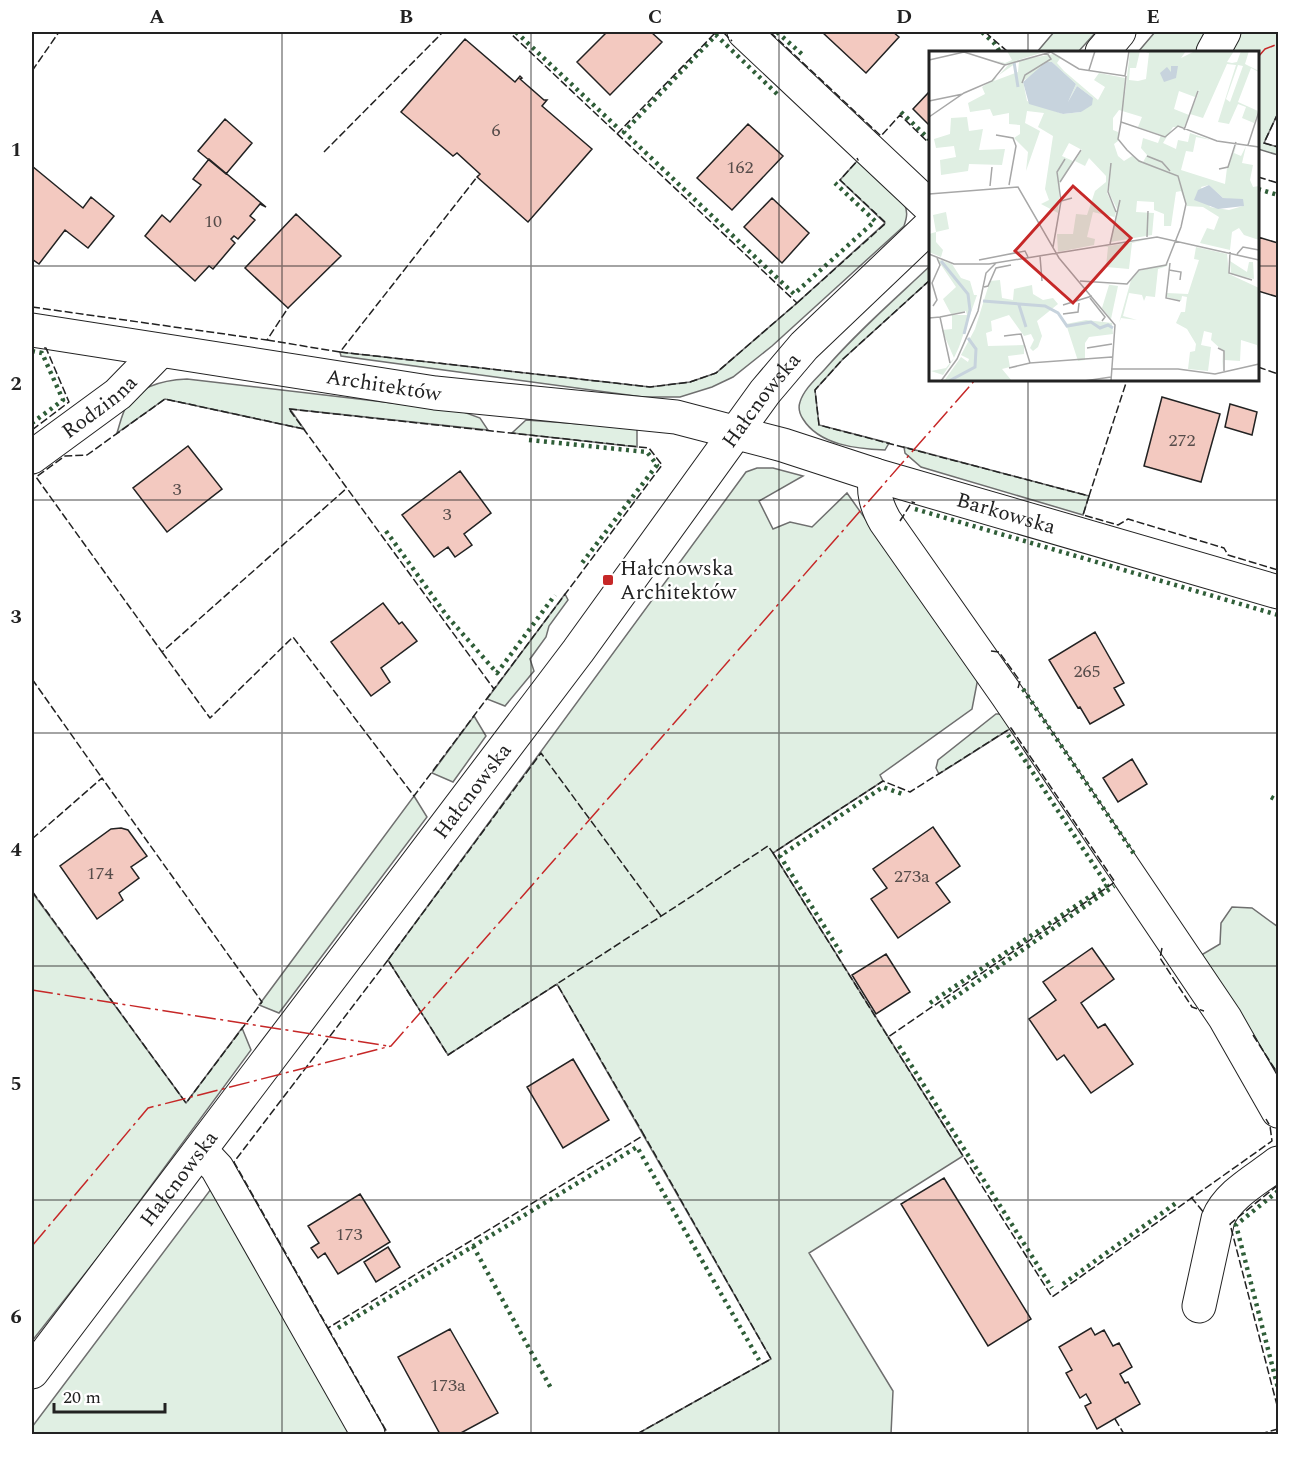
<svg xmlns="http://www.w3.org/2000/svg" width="1310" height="1466" viewBox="0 0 1310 1466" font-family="Spectral,serif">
	<rect width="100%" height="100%" fill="#fff"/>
	<path fill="#e0efe3" stroke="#6f6f6f" stroke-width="1.5" d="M1054,32h42l-18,20h-41z
		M1155,32h53l-12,20h-58z
		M1240,32h38v81l-14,30 14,4v8l-20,-6v-97h-28z
		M858,160l46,43c4,9 3,14 0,23l-132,120 -39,31 -21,10 -32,10h-37l-302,-41 -1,-4 310,35 40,-5 26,-9 81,-70 88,-80 -45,-43z
		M930,266v14l-87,79 -28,31 4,35 70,18 -4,7c-28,-1 -66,-5 -82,-31 -4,-6 -5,-11 -3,-17 4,-13 16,-23 25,-33 32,-37 70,-70 105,-103z
		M187,379l274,32 19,7 8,12 -198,-21 14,20 -139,-30 -48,34c3,-9 5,-20 10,-28 13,-20 38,-25 60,-26z
		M526,420l111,8v19l-125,-14z
		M904,447l185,49 -6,19 -162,-48 -16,-14z
		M757,468h16l30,8 -44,25 14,28 17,-7 22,5 35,-34 131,185 -6,31 -92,66 3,6 -110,72 190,303 -154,97 84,138 -2,43h-254l134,-75 -214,-375 -109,71 -60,-95 358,-488z
		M565,594l3,6 -19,26 -3,11 -16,22 4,12 -29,35 -18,-7z
		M996,714h8l6,15 -71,45 -3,-6 2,-8z
		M474,716l12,20 -33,46 -21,-9z
		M414,796l13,21 -148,196 -20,-8z
		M32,892l154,211 56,-75 9,22 -145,197 -74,94z
		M1232,907l20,1 26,19v147l-80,-117 22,-13 1,-21z
		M211,1189l146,245h-325v-7z"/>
	<path fill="#f3c9c0" stroke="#222" stroke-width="1.5" d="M607,32h44l11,10 -52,53 -33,-33z
		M822,32h71l6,5 -33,36z
		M465,39l50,43 5,-6 2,2 -2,1 24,21h3l-5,6 50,43 -64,73 -51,-45 3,-3 -23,-21 -4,3 -52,-44z
		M930,91v35l-17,-17z
		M225,119l27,24 -26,31 -28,-23z
		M748,124l35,32 -51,54 -35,-32z
		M209,159l57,48 -6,-3 -10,12 5,4 -17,19 -4,-3 -3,3 4,4 -22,26 -4,-3 -14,15 -50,-45 17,-21 8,7 31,-37 -8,-6z
		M32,166l51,42 8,-11 23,19 -26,32 -23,-18 -26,34 -7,-5z
		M772,198l37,35 -27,30 -38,-36z
		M296,214l45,42 -53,52 -43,-40z
		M1258,237l20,6v54l-20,-6z
		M1162,397l58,17 -19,68 -57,-16z
		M1230,404l27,8 -5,23 -27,-8z
		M188,446l34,43 -55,43 -34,-44z
		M460,471l31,42 -27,21 8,11 -17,12 -7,-10 -14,10 -32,-42z
		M383,603l16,21 3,-2 15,19 -36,27 9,14 -19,14 -40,-54z
		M1095,632l29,51 -10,5 10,17 -34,19 -10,-17 -2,1 -29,-48z
		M1132,759l15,25 -29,18 -15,-24z
		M933,827l27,39 -24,17 14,19 -52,36 -27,-39 16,-11 -14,-19z
		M121,828l7,2 19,26 -16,11 8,11 -20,15 4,7 -26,19 -37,-53 51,-37z
		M1092,948l22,31 -33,24 17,25 7,-4 28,40 -42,29 -27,-38 -7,5 -28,-41 27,-19 -13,-18z
		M886,954l24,38 -34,22 -24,-39z
		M573,1059l36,61 -46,28 -36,-61z
		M944,1178l87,141 -43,27 -87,-142z
		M360,1194l30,48 -52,32 -13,-21 -7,5 -7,-10 8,-5 -11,-17z
		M388,1247l12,20 -24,15 -12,-20z
		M1091,1328l4,7 9,-5 9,16 6,-3 13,24 -12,7 5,9 3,-1 12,22 -43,25 -12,-23 6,-3 -5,-9 -6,4 -14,-25 6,-3 -13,-23z
		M450,1329l48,84 -39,21h-19l-42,-77z"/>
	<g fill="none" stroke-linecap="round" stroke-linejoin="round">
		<defs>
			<g id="minor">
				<path d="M744,32l186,175"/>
				<path d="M1102,52l17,-20"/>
				<path d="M1213,52l11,-20"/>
				<path id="s1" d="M32,330l403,63 241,24 107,28 92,30 403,117"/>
				<path id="s2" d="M32,457l86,-63 42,-43"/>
				<path d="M875,475c-2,18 1,30 10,46l122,174 218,323 53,93"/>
				<path d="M201,1151l16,17 151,266"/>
				<path d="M1199,1306l19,-87c10,-25 40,-40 60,-56"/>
				<path id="s3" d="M32,1372l546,-721 187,-259 39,-46 126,-120"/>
			</g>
		</defs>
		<use href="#minor" stroke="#222" stroke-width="35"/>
		<use href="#minor" stroke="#fff" stroke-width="33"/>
		<path stroke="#2f5e38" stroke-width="4.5" stroke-dasharray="3 4.5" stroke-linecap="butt" d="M516,32l102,96
			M777,32l27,24
			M982,32l13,12 5,8
			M777,94l-61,-59 -92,97 170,162 81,-73 -40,-38
			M901,112l29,28
			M1258,189l20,6
			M32,351l10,2 21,47 -31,23
			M529,440l118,12 10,13 -75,98
			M915,509l363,106
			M386,531l61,85 50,57 58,-78
			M1023,689l111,165
			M1271,797l7,4
			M841,953l-61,-97 103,-69 22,8
			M930,1003l177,-118 -99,-150
			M941,1007l173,-121
			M899,1046l153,242
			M1278,1191l-42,34 42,163
			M473,1246l79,144
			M1063,1284l113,-81
			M338,1328l299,-181 122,213"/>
		<path stroke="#222" stroke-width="1.5" stroke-dasharray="8 3" stroke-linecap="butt" d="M723,32l9,9
			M770,32l111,104 19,-21 30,29
			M985,32l23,20
			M32,71l27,-39
			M1278,113l-14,30 14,4
			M617,134l99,-102
			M324,152l119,-120
			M1258,177l20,6
			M930,280l-87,79 -28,31 4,35 270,71 38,-116
			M797,303l89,-80 -46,-43 18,-20 -1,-2
			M32,307l235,33 21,-32
			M267,340l73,12 137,-175
			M340,352l310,35 40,-5 26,-9 81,-70 -288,-271
			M1258,367l20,7
			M289,409l360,39 13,17 -168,224z
			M304,429l-139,-30 -78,56 -22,1 -29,21 126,175 185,-164
			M32,430l37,-28 -23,-54h-3
			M1089,496l-6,19 35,10 10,-6 96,29 4,7 50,15
			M900,521l12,-19 3,1
			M991,651l8,1 21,29 -2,7
			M162,652l48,66 83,-81 121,159 80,-107
			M32,679l70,99
			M1011,728l104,154 -227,155 -115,-184 110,-72 27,11z
			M32,839l70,-61 160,224 -76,101 -154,-212
			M661,916l-120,-163 -153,207 60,95c107,-70 214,-139 320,-209l5,7
			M1162,948l-2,10 32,49 12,4
			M388,960l-154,202 94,166 316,-193 -87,-151
			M1253,1035l25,39
			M888,1037l164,260 220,-156 -2,-15 -4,-7
			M1278,1185l-48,39 48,185
			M1191,1197l14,17
			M328,1328l60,106
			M1115,1419l9,15
			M637,1434l134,-75 -127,-224
			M1260,1434l18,-5"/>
		<path stroke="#c62828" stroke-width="1.5" stroke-dasharray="21 4.5 3 4.5" stroke-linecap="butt" d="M1258,57l7,-8 13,-5
			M32,990l356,56
			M32,1246l116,-138 243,-62 584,-666"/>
	</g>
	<path fill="none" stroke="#222" stroke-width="1.5" stroke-opacity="0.55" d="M282,32v1402M531,32v1402M779,32v1402M1028,32v20M32,266h898M1258,266h20M1028,380v1054M32,500h1246M32,733h1246M32,966h1246M32,1200h1246"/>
	<rect fill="#c62828" stroke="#fff" stroke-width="2" x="602" y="574" width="12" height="12" rx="3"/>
	<g text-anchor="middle" stroke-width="4.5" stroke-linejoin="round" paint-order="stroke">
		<g font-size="18" fill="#564c4a">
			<text x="496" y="136">6</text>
			<text x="740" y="173">162</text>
			<text x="213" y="227">10</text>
			<text x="1182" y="446">272</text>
			<text x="177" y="495">3</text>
			<text x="447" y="520">3</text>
			<text x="1087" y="677">265</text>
			<text x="100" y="879">174</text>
			<text x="912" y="882">273a</text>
			<text x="349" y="1240">173</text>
			<text x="448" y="1391">173a</text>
		</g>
		<g font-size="21" fill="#222" stroke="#fff">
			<text dy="7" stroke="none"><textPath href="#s1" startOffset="356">Architektów</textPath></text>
			<text dy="7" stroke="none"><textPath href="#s3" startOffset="1215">Hałcnowska</textPath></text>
			<text dy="7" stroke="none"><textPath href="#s2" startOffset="84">Rodzinna</textPath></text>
			<text dy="7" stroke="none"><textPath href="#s1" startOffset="994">Barkowska</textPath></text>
			<text dy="7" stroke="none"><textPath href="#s3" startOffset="729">Hałcnowska</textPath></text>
			<text dy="7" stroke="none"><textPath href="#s3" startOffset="243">Hałcnowska</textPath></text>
		</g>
		<g font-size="21" fill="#222" stroke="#fff" text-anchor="start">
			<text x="620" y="575">Hałcnowska<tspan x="620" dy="24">Architektów</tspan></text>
		</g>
	</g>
	<g transform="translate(929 51)">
		<rect width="330" height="330" fill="#fff"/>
		<path d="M78,0h40l-32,10 39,-7 7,3 -4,6 7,8 34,29 7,-13 -11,-7 5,-7 26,5 -1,24 6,-51h10l-4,17h-6l-1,12 9,1 8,-2 3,-26 -7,-2h44l-5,7 14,-7h39l-7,11 5,1 5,-1 4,-11h8l-4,13 14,7v1l-8,-4 -13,34 20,9 -4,12 -12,-5 4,-11 -8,-3 -9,20 -11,-2 18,-57 -9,-1 -24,54 -13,-4 10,-25 -5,8 -16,-6 -5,18 15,6 -5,12h-11l-10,16 13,6 2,-9 10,2 2,-9 21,7 -15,-3 -3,15 -7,-1 -5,19 44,14 2,-16 10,-24 -3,9 7,3 5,-10 -4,17 11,2 -3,15 3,7 6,-1v54l-15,-5 -5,-7 -7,4 -2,18 -30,-7 7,-15 7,2 5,-13 -16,-10 -16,-1 -6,-15 -5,1 -5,34h-7v-12l-10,-4v-8l-17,-1 -1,11 18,1 -2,22 -41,7 6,-33 -8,-16 1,-26 -3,26 9,19 -3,10 1,-5 -21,-5 -6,25 8,2 -1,6 -36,7 -1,-18h16l3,-20 11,1 8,-24 11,-9v-6l-17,-18 -4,8 -10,-5 7,-11 -13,-7 -7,13 11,5 -13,22 -2,30 -17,-9 8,-4 -4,-11 8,-53 -15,-9 6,-14 -17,-2 -2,12 15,8 -14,40 2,-19 -14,-14 6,-4v-9l-11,-1v-11l-16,3 -3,-7 -20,3 -2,-9 17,-9 -3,-7 15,-10 -3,4 24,-9 1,-11 -20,14 11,-12 -5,1 -11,-4 11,3 7,-3zM123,11l24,22 -8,18 9,-16 16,12 -12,14 -18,2 -36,-13 -4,-20zM309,14l5,1 -13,36 -4,-3zM190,59l23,7 -4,10 23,8 -3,8 -15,-5 -2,10 6,7 -4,7 -11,-6 -8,5 -6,-5 -4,-12 4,-3v-9l-5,-2v-12zM280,134l14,13 20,3v5l-14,4 -19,-3 -9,-20zM38,66l2,14 14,-2 -4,21 26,-1 -3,16 -33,-1 -1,7 -27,4 -1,-15 16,-3 -2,-11 -18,2 -2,-9 16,-5 1,-16zM17,161l3,17 -13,3v10l7,8 -2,7 -12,-5v-18l7,-2 -3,-17zM216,189l-13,3 -3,26 -23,-2 2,-20h-5zM267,196l31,7 2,20 30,14v69l-2,-12 -16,-5 -1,21 -16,-1v-8l-2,18 1,-19 -12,-11 1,-7 -8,-2 -3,14 10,2 -3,24 -20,-2 2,-17 5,-1 1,-7 -9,-15 -11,-6 5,-11h4l2,-15 -5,-1 -1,5 -14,-4v-4l21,1 11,-34 -5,-1zM8,208l15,5 9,14 9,3 4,14h3l-18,52 -6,13 -10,15 -12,-4 15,-3 8,-10 -12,-28 10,-1v-14h15l-1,-4 -15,3 -8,-15 13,-12zM301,210l17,11 2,-10h4l1,17 -23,-5zM239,213l-1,2 -9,3 -3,28 -9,-1 -2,5 -2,-6 -13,-2 -6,23 14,4 -16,-2 -2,5 12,-43 8,-9zM71,229l2,18 11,2 1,-11 18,-4 1,9 10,6 10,-2 5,6 -21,17 5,15 -4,11 -5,4 -3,-3 4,-8 -3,-6 -7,2 -15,-21 -18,6 1,10 -6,2 2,13 36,-1v9l-16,2 2,11 -8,2 10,12h-68l17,-24 7,5 1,-3 -8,-4 14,-26 15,-48zM175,233l14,2 -7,33 -9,-11 7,-23zM157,269l26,3 1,11 -24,3 -4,6v17l-7,1 -12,-37z" fill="#e0efe3" fill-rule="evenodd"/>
		<path d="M117,11h6l24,22 -8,18 9,-16 16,12 -1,7 -11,7 -18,2 -34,-10 -6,-22zM242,15h7l-2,12 -12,4 -4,-9 7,-6 4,5zM280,134l14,13 20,1 1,7 -26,3 -24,-9 4,-10z" fill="#c7d3dd"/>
		<path fill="none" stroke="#c7d3dd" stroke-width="3" d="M85,11l4,25M12,210l27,33 2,16 -6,24M54,250l62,5 13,7 9,13 24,-4 9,6 8,-3 5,3M90,254l7,22M20,330l26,-14 1,-18 -8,-11"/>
		<path fill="none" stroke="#a7a7a7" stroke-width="1.5" d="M0,9l35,-8 41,13 -13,16 -28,12 -35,24M76,14l46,-13 28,17 46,7 4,-25M160,19l6,-19M197,25l-5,46 44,15 13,-11 39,15 42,6M93,32l3,-8 26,-16 -4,-6M0,50l34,-7M255,79l14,-39M67,84l17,3 3,8 -7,39M319,94l11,-34M218,105l15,6 8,9M182,112l-3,29 8,20M290,118l9,-2 8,-25M131,131l21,-32M61,135l2,-19M0,143l89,-7 41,71 56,67 -4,56M132,150l-4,-29 8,-13M218,186l1,-26M181,193l10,-44M124,196l8,-46 11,-3M301,201l-1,21 23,7M0,203l25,10h35l168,-27 102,23M308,203l6,-7 16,3M111,205l2,25M50,209l46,-9 3,6M241,212l-4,35 14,3M240,219l12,2 -1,8M151,230l47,3 12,-14 27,-5 15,-38 5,-23 -8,-28 -39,-15 -12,-11 -9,-11 3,-17M55,236l4,-1 8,-18 15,-3M161,247l15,19 -3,4M134,254l29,-9M4,255l4,-6 -5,-17 8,-18 -3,-7M134,263l15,-2 1,-9M11,266l25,-5M0,267l11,-1 10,46M75,285l17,-2 9,29 82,-6M158,297l25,-4M289,297l6,3v20M80,317l21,-5M182,318h67l37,5 44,-10M12,330l16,-22 21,-48 8,-38 10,-10M155,330l27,-4"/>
		<path fill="#c62828" fill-opacity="0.15" stroke="#c62828" stroke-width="3" d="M144,135l58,52 -58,65 -58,-52z"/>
		<rect width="330" height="330" fill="none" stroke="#222" stroke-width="3"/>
	</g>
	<rect width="1310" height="1466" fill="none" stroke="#ffffff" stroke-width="66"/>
	<path d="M54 1403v9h111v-9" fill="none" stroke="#222222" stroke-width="3"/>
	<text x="63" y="1403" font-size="18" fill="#222222" stroke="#ffffff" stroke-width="4.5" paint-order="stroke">20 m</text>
	<rect x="33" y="33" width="1244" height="1400" fill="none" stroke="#222" stroke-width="2"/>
	<g font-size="20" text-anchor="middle" font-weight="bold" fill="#222">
		<text x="157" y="23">A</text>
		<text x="406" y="23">B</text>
		<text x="655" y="23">C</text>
		<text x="904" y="23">D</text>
		<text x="1153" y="23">E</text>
		<text x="16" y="156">1</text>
		<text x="16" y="390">2</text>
		<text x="16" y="623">3</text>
		<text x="16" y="856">4</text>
		<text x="16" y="1090">5</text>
		<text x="16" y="1323">6</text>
	</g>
</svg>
